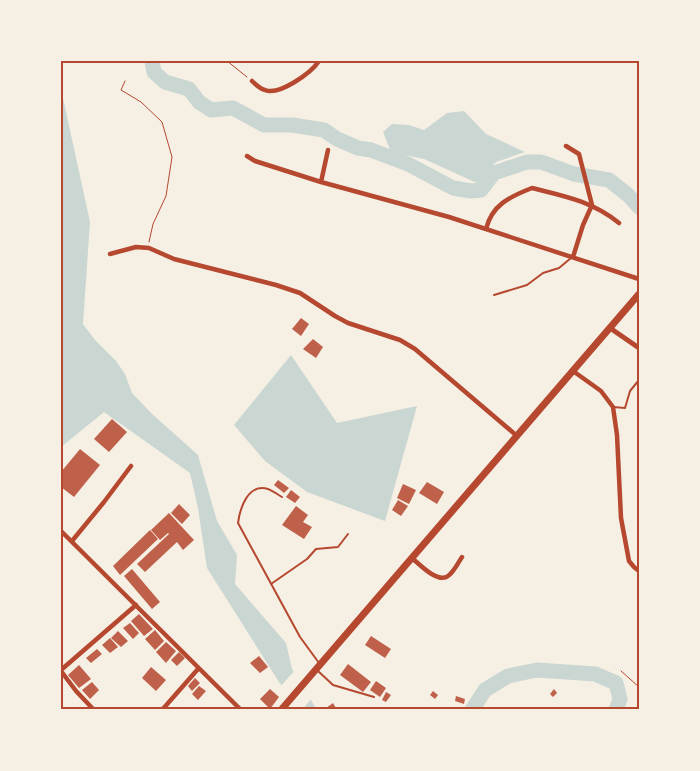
<svg xmlns="http://www.w3.org/2000/svg" width="700" height="771" viewBox="0 0 700 771" font-family="Jost,sans-serif">
	<rect width="100%" height="100%" fill="#f6efe4"/>
	<path fill="#c9d6d2" d="M61,89l29,133 -7,102 12,16 21,21 9,13 7,19 19,20 47,42 19,66 20,34 -2,29 51,59 6,26 25,41h-15l-23,-28 -72,-114 -9,-60 -8,-35 -86,-61 -43,35z
		M464,111l22,23 39,18 -29,10 -19,21 -53,-24 -33,-7 -8,-20 9,-8 17,1 15,5 23,-17z
		M291,355l46,68 80,-17 -32,115 -78,-29 -42,-31 -31,-36z"/>
	<path fill="#f6efe4" d="M296,669l17,28 -11,13h-3l-19,-23z"/>
	<g fill="none" stroke-linecap="round" stroke-linejoin="round">
		<path stroke="#c9d6d2" stroke-width="15" d="M152,61l2,11 11,10 24,7 10,13 12,8 22,-2 31,17h28l32,5 13,9 21,9 13,2 37,14 45,24 18,3 10,-1 13,-17 33,-11h14l33,12 35,6 19,15 11,12
			M472,710l13,-20 23,-14 29,-6 58,4 21,9 4,16 -4,11"/>
	</g>
	<path fill="#bf614a" d="M301,318l8,6 -8,12 -9,-7z
		M313,339l10,8 -7,11 -13,-9z
		M112,419l15,13 -18,20 -15,-13z
		M80,449l20,16 -26,32 -13,-10v-15z
		M278,480l11,8 -5,5 -10,-8z
		M427,482l17,10 -7,12 -18,-11z
		M403,484l13,6 -7,14 -12,-6z
		M291,490l9,7 -5,6 -9,-6z
		M398,500l10,6 -7,10 -9,-6z
		M179,504l11,11 -8,9 -11,-11z
		M296,506l12,9 -5,7 9,5 -8,12 -22,-14z
		M169,513l25,27 -11,10 -6,-8 -32,30 -8,-8 32,-30 -1,-1 -8,7 -9,-10z
		M150,530l8,9 -38,36 -7,-9z
		M132,569l28,33 -8,7 -28,-33z
		M139,614l14,15 -9,7 -13,-15z
		M130,623l9,10 -6,6 -10,-11z
		M155,630l9,11 -9,9 -10,-11z
		M118,631l10,10 -7,6 -10,-9z
		M371,636l20,13 -6,9 -20,-13z
		M110,638l8,9 -8,6 -8,-8z
		M166,642l10,9 -10,12 -10,-11z
		M97,649l5,5 -11,9 -5,-5z
		M179,652l6,6 -8,8 -6,-6z
		M259,656l9,11 -8,6 -10,-10z
		M348,664l23,18 -8,10 -23,-17z
		M79,665l12,14 -12,9 -11,-13z
		M151,667l15,13 -10,11 -14,-13z
		M195,678l5,5 -8,8 -4,-5z
		M376,681l10,7 -6,9 -10,-7z
		M92,682l7,8 -9,9 -8,-9z
		M199,686l7,5 -8,9 -6,-6z
		M270,689l9,8 -9,12 -10,-10z
		M554,689l3,4 -4,4 -3,-3z
		M433,691l5,4 -3,4 -5,-4z
		M386,692l5,3 -5,7 -4,-2z
		M456,696l9,3 -1,5 -9,-3z
		M333,703l4,7h-10l-1,-2z"/>
	<g fill="none" stroke-linecap="round" stroke-linejoin="round">
		<path stroke="#b5482f" stroke-width="1" d="M227,61l20,16
			M125,81l-4,9 20,12 21,20 10,35 -6,39 -13,28 -4,18
			M621,671l18,16"/>
		<path stroke="#b5482f" stroke-width="2" d="M494,295l33,-10 16,-12 16,-5 12,-10
			M613,407l12,1 5,-17 9,-11
			M282,497c-5,-3 -9,-6 -14,-8 -20,-6 -28,19 -30,34l62,114 19,26
			M271,584l36,-25 9,-10 22,-2 10,-13
			M318,671l15,14 41,12"/>
		<path stroke="#b5482f" stroke-width="4.5" d="M252,81c3,3 8,8 13,9 14,6 46,-17 54,-29
			M566,146l13,8 13,51 -9,20 -10,32
			M328,150l-7,32 128,35 190,62
			M247,156l8,5 66,21
			M486,229c6,-24 23,-32 46,-41 32,8 60,13 87,35
			M110,254l26,-7 13,1 25,11 102,26 24,8 35,23 13,7 52,17 15,9 102,87
			M573,371l28,20 12,16 4,28 4,83 8,43 5,6 5,4
			M61,531l180,179
			M72,541l32,-39 27,-36
			M412,558c7,6 26,26 36,18 6,-4 10,-13 14,-19
			M61,670l75,-65
			M61,671l15,20 18,19
			M162,710l36,-41"/>
		<path stroke="#b5482f" stroke-width="5" d="M610,328l29,20"/>
		<path stroke="#b5482f" stroke-width="7" d="M281,710l358,-416"/>
	</g>
	<rect width="700" height="771" fill="none" stroke="#f6efe4" stroke-width="125"/>
	<rect x="62" y="62" width="576" height="646" fill="none" stroke="#b5482f" stroke-width="2"/>
</svg>
